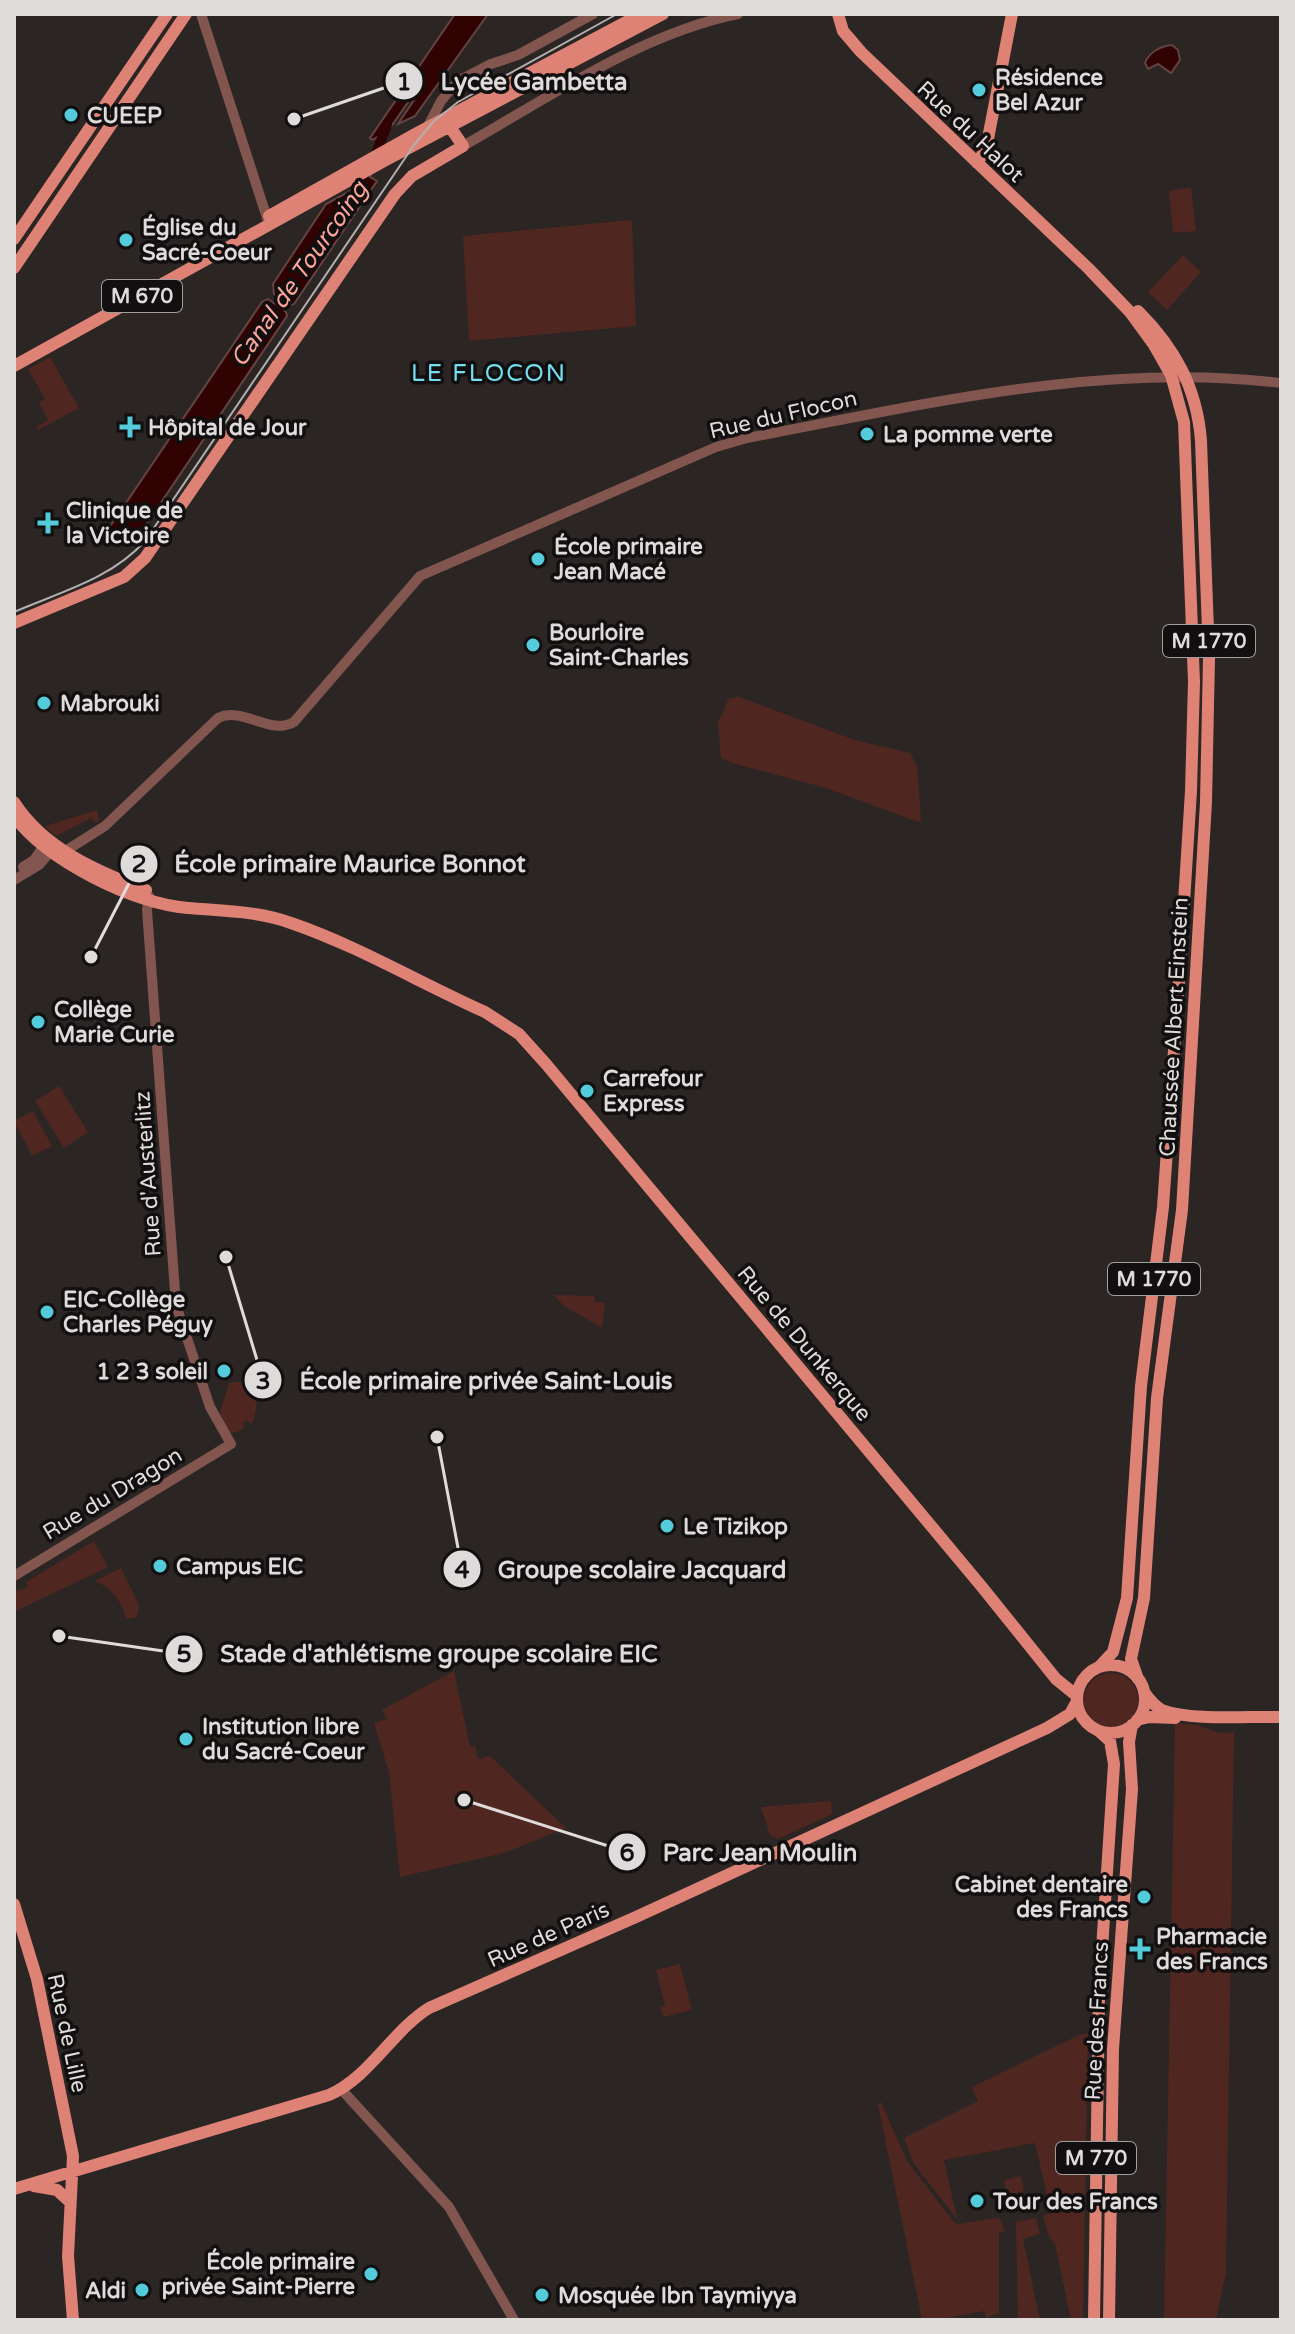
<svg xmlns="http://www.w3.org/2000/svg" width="1295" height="2334" viewBox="0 0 1295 2334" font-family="'Varela Round',sans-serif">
	<rect width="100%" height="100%" fill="#2b2524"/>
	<path fill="#502621" d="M1191,187l5,44 -23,2 -4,-42z
		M632,220l4,106 -167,15 -6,-105z
		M1183,255l18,17 -34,38 -19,-18z
		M50,357l29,51 -41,22 -2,-3 12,-7 -9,-17 6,-4 -17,-30z
		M739,697l116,43 55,13 7,13 4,54 -3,2 -92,-34 -94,-25 -11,-5 -3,-36 11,-24z
		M97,810l2,10 -3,3 -5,-5 -35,18 -11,-10z
		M59,1086l29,46 -24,16 -29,-47z
		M33,1111l19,35 -20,10 -18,-35z
		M554,1295l40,1 1,6 10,1 -3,25 -38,-22z
		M243,1381l14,23 -4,18 -3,2 -3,-4 -5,3 3,4c-7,5 -12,8 -19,3l-6,-17 9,-30z
		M94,1541l14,26 -94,45v-21l14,-3 -2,-6z
		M121,1568l18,37 -1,9 -3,4 -9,1c-4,-18 -14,-31 -31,-38z
		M454,1671l16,76 5,-1 3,13 12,-3 76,72 -62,25 -104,24 -11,-105 -15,-49 13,-4 -5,-9z
		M1084 1700a27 27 0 1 1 54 0a27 27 0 1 1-54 0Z
		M1175,1724c7,0 14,0 20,1 14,2 26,13 39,6l-8,541 -10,48h-52z
		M831,1801l1,13 -54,25 -8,-4 -9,-28z
		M680,1964l12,46 -29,7 -3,-10 5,-2 -9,-35z
		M1088,2033l-5,287h-12l-16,-76 -6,-8 -6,-20 8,-3 -16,-70 -91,17 13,59 -43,-55 -10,-26 74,-37 -6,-14 107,-52z
		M881,2102l26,59 46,60 5,3 37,-6 5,1 5,12 -6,2v80l-13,5 -2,-7 -48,9h-14l-44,-216z
		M1021,2176l3,15 -17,4 -3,-15z
		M1036,2218l4,16 -17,5 17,81h-22l-2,-98z"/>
	<path fill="#300202" stroke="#644343" stroke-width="2" d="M455,14h33l-73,102 -17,8 16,-24 -3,-2 -23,33 -16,9 -2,-2z
		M1172,45l6,5 2,10 -9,13 -13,-9 -10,5 -3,-6c4,-11 16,-17 27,-18z
		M372,173l-2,4 7,4 -83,123 -3,1 -17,-11 -1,-10 53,-80 28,-15 -2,-5z
		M268,299l18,13 1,4 -154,228 -24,-16 153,-226z"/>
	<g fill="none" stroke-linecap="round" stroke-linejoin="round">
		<path stroke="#300202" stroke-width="10" d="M374,159l13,-34"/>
		<path stroke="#82564f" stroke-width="10" d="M201,14l68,210
			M427,128l14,-27 17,-20 33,-17 27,-9 75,-41
			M463,146c85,-48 179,-113 275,-132
			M59,855l46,-29 113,-108c25,-12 52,18 76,4l126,-146 296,-129 31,-9c176,-33 354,-77 534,-55
			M23,867l11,-7 13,-19
			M14,880l25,-15 16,-19
			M14,1576l217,-132 -21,-37 -34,-102 -29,-395 2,-14
			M341,2089l108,118 65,113"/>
		<path stroke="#de8276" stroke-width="12" d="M838,14l5,17 18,21 228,217 41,43 24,33 17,30 13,47 10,260 -3,109 -11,175 -17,241 -22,179 -14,212 -14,54 -14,15
			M977,163l9,-14 26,-135
			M269,216l148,-83 224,-119
			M14,239l153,-225
			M14,268l172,-254
			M1138,311c37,37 59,77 63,130l8,217 -3,144 -24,408 -25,188 -13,200 -13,61 7,20
			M14,366l370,-205 279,-147
			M14,623l110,-46 21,-19 250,-364 17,-18 51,-30 -13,-19
			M14,802c29,46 82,69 132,88
			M14,816c33,45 120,88 174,92 35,3 70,3 103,15 67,23 129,60 194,89l34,22 27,30 436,523 74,92 21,17
			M1077 1699a34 34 0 1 1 68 0a34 34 0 1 1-68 0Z
			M1144,1692c5,7 10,14 18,18 28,11 87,6 119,7
			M1137,1720l12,-3 26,1
			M14,1904l23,75 36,177 -5,100 5,64
			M34,2186l23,4 12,11
			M14,2189l315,-94c41,-18 63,-64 100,-87l207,-91 411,-189 23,-14 7,-13
			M1094,2320l5,-325 15,-231 -4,-23 -11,-10
			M1109,2320l4,-271 19,-260 -3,-47 3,-17"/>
		<path stroke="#b3afae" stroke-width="2" d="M14,612c46,-20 97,-33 131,-71l269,-396 19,-23 25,-20 159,-88"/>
	</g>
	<g fill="#53cbdb" stroke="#110f0f" stroke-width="3">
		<circle cx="979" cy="90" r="8"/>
		<circle cx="71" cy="115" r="8"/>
		<circle cx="126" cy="240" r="8"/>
		<path d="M126 415h8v8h8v8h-8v8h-8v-8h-8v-8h8z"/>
		<circle cx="867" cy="434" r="8"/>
		<path d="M44 511h8v8h8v8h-8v8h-8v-8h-8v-8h8z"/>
		<circle cx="538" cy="559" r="8"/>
		<circle cx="533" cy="645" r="8"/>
		<circle cx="44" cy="703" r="8"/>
		<circle cx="38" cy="1022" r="8"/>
		<circle cx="587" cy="1091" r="8"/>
		<circle cx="47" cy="1312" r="8"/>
		<circle cx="224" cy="1371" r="8"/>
		<circle cx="667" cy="1526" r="8"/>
		<circle cx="160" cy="1566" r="8"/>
		<circle cx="186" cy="1739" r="8"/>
		<circle cx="1144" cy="1897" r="8"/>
		<path d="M1136 1937h8v8h8v8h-8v8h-8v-8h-8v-8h8z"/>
		<circle cx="977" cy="2201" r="8"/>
		<circle cx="371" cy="2274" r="8"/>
		<circle cx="142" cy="2290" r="8"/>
		<circle cx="542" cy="2295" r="8"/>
	</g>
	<g text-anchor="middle" stroke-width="7" stroke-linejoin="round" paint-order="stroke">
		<g fill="#110f0f" stroke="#a19e9e" stroke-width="2">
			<rect x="102" y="280" width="80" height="32" rx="6"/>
			<rect x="1163" y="625" width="92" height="32" rx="6"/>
			<rect x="1108" y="1263" width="92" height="32" rx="6"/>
			<rect x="1056" y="2142" width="80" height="32" rx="6"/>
		</g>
		<g font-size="20" font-weight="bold" fill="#dfdbdb">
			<text x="142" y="303">M 670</text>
			<text x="1209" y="648">M 1770</text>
			<text x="1154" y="1286">M 1770</text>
			<text x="1096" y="2165">M 770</text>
		</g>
		<g font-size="22" font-weight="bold" fill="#dfdbdb" stroke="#110f0f" text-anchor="start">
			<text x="995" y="85">Résidence<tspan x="995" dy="25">Bel Azur</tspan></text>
			<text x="87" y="123">CUEEP</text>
			<text x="142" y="235">Église du<tspan x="142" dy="25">Sacré-Coeur</tspan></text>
			<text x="148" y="435">Hôpital de Jour</text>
			<text x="883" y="442">La pomme verte</text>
			<text x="66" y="518">Clinique de<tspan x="66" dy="25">la Victoire</tspan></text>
			<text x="554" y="554">École primaire<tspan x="554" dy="25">Jean Macé</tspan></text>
			<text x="549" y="640">Bourloire<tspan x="549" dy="25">Saint-Charles</tspan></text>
			<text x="60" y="711">Mabrouki</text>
			<text x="54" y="1017">Collège<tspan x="54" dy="25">Marie Curie</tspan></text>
			<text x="603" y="1086">Carrefour<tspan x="603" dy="25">Express</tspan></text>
			<text x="63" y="1307">EIC-Collège<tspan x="63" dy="25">Charles Péguy</tspan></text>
			<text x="208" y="1379" text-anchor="end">1 2 3 soleil</text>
			<text x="683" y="1534">Le Tizikop</text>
			<text x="176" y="1574">Campus EIC</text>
			<text x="202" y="1734">Institution libre<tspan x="202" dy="25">du Sacré-Coeur</tspan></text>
			<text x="1128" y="1892" text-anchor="end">Cabinet dentaire<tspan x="1128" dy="25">des Francs</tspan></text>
			<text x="1156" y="1944">Pharmacie<tspan x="1156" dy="25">des Francs</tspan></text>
			<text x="993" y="2209">Tour des Francs</text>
			<text x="355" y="2269" text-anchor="end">École primaire<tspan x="355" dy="25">privée Saint-Pierre</tspan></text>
			<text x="126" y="2298" text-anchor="end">Aldi</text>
			<text x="558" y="2303">Mosquée Ibn Taymiyya</text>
		</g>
		<g font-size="22" fill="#dfdbdb" stroke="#110f0f">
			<text transform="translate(971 131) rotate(43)" y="8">Rue du Halot</text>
			<text transform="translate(783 414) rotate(-13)" y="8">Rue du Flocon</text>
			<text transform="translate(1173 1027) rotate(-87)" y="8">Chaussée Albert Einstein</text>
			<text transform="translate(147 1174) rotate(-94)" y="8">Rue d'Austerlitz</text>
			<text transform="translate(805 1343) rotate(50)" y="8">Rue de Dunkerque</text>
			<text transform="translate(112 1493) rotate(-31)" y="8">Rue du Dragon</text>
			<text transform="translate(548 1934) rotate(-24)" y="8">Rue de Paris</text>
			<text transform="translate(1096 2021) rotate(-87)" y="8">Rue des Francs</text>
			<text transform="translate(68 2033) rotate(78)" y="8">Rue de Lille</text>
		</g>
		<g font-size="24" font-style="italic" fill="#fca498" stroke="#110f0f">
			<text transform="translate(299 274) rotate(-55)" y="8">Canal de Tourcoing</text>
		</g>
		<g font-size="24" letter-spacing="2" fill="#75deee" stroke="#110f0f">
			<text x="489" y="381">LE FLOCON</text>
		</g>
	</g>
	<path fill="none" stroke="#dfdbdb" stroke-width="3" d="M294 119L404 81M91 957L139 864M226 1257L263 1380M437 1437L462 1569M59 1636L184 1654M464 1800L627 1852"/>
	<g fill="#dfdbdb" stroke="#110f0f" stroke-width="3">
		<circle cx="294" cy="119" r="8"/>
		<circle cx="91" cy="957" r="8"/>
		<circle cx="226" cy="1257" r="8"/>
		<circle cx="437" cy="1437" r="8"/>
		<circle cx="59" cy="1636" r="8"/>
		<circle cx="464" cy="1800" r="8"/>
		<circle cx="404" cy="81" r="20"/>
		<circle cx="139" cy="864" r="20"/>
		<circle cx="263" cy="1380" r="20"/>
		<circle cx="462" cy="1569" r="20"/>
		<circle cx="184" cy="1654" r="20"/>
		<circle cx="627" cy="1852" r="20"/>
	</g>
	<g font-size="24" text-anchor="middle" font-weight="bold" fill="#111">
		<text x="404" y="90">1</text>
		<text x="139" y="872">2</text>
		<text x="263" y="1389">3</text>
		<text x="462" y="1578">4</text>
		<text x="184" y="1662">5</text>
		<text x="627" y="1861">6</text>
	</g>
	<g font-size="24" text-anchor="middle" font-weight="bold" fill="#dfdbdb" stroke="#110f0f" stroke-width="7" stroke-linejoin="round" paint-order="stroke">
		<text x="534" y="90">Lycée Gambetta</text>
		<text x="350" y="872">École primaire Maurice Bonnot</text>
		<text x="486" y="1389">École primaire privée Saint-Louis</text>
		<text x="642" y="1578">Groupe scolaire Jacquard</text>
		<text x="439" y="1662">Stade d'athlétisme groupe scolaire EIC</text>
		<text x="760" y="1861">Parc Jean Moulin</text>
	</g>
	<rect width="1295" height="2334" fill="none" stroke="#dfdbdb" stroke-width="32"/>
</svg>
